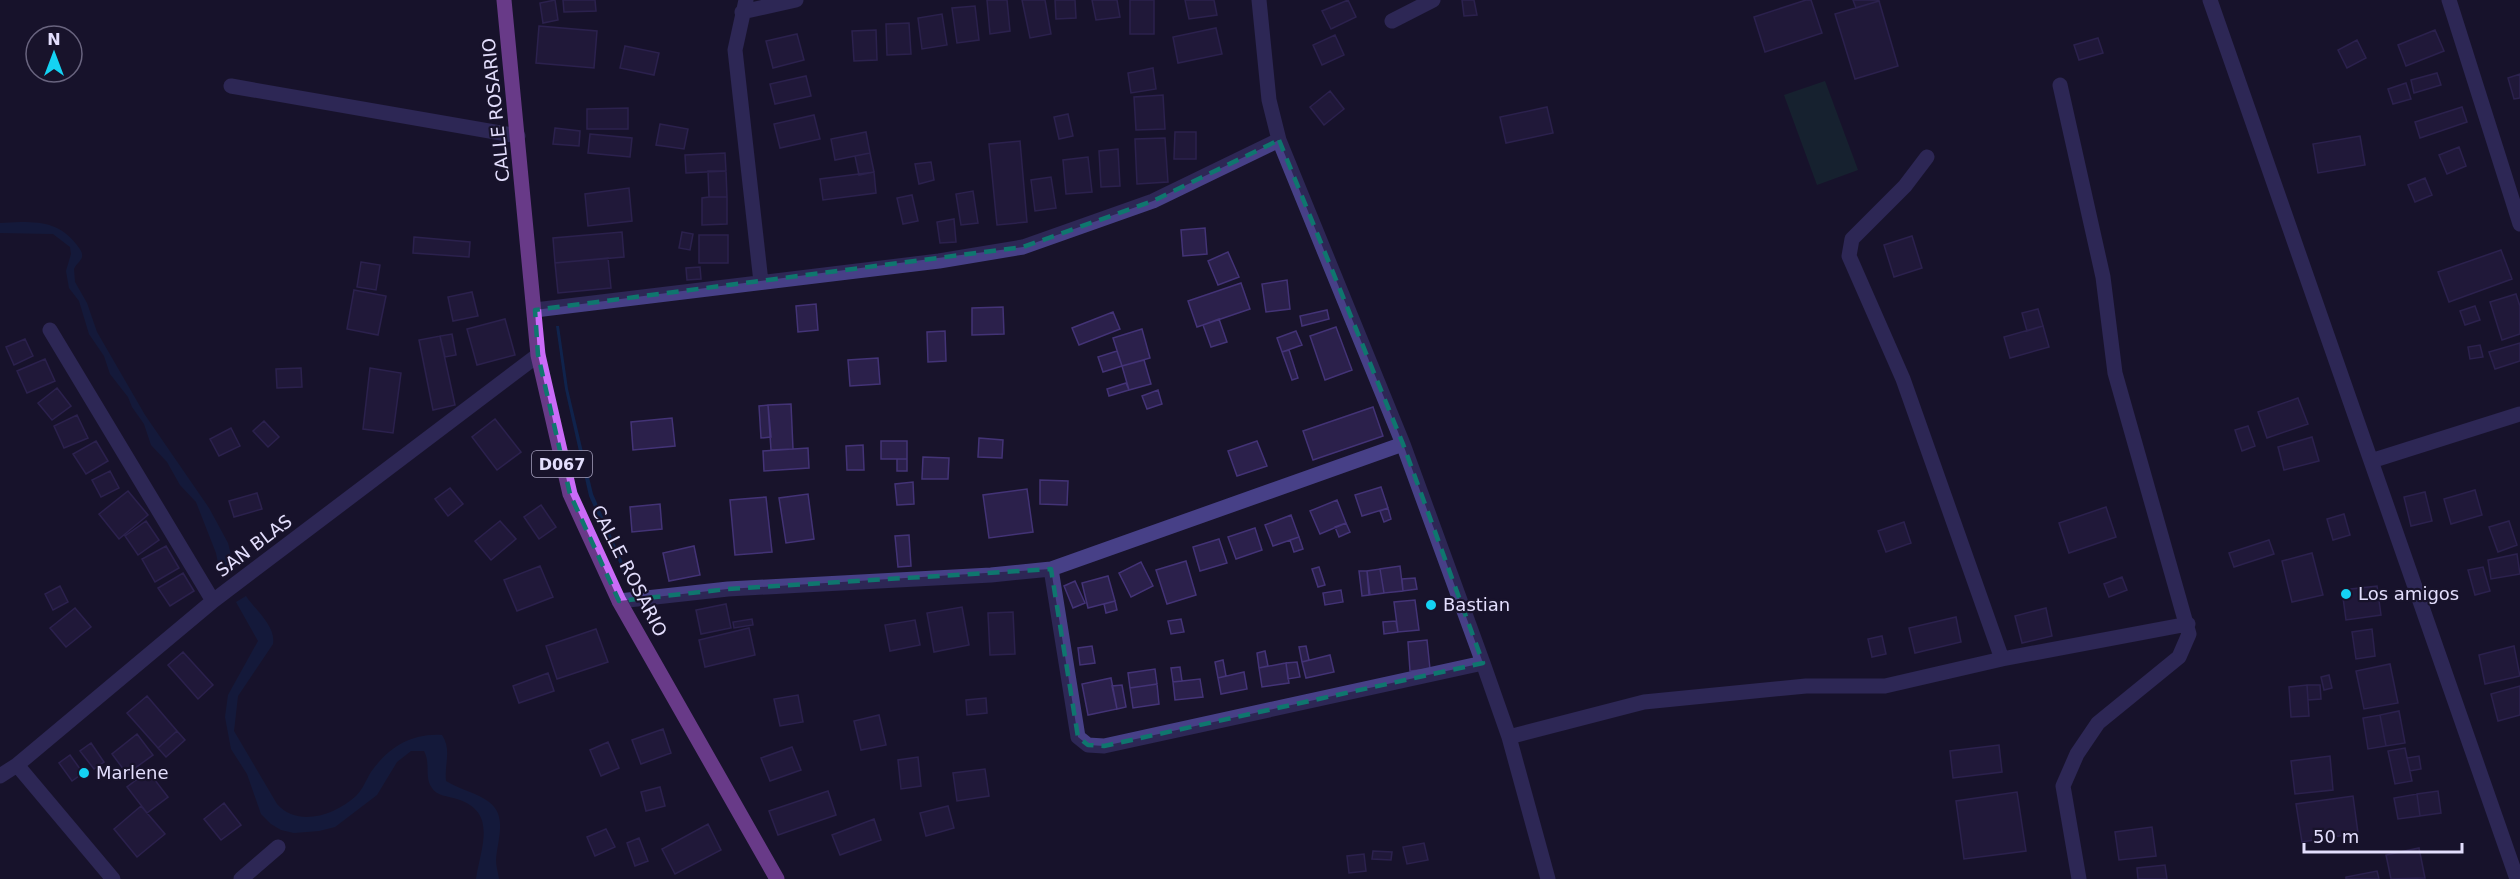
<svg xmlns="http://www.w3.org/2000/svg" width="2520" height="879" viewBox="0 0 2520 879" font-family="'DejaVu Sans',sans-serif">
	<rect width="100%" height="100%" fill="#18132b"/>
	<path fill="#163434" d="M1825,81l33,89 -41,15 -33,-90z"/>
	<path fill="#10234c" d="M21,222c24,0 40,3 55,22 3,4 7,8 6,13 -1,4 -6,7 -8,12l1,13 12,21 10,29 48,83 64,93 19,35 5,20 -8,12 -5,-2 -4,-20 -20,-51 -16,-17 -13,-23 -16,-17 -7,-21 -12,-17 -4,-10 -18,-23 -6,-18 -15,-22 -10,-33 -10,-13 -3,-17 5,-17 -1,-7 -17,-13 -53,-1v-10z
		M556,326h3l9,63 25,105 38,87 -3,1 -39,-86 -24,-107z
		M246,596c10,15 30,30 27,48l-35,52 -4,35 43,73c21,24 58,11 79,-8 7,-7 10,-16 15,-24 17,-24 40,-39 71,-37 10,15 2,30 4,46 14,9 32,12 43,21 19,14 8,39 7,58 0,6 2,13 3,19h-23c4,-30 23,-67 -19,-80 -9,-3 -20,-3 -25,-11 -8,-11 -1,-25 -8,-37h-13l-14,11 -20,33 -42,32 -16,4 -25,2 -13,-3 -10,-6 -10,-10 -14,-40 -16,-25 -6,-32 3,-22 30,-54 -22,-39z"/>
	<path fill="#2b204b" stroke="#433376" stroke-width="1.5" d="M555,0l3,20 -15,3 -3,-20z
		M563,0h32l1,11 -32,1z
		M987,0h20l3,31 -20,3z
		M1022,0h23l6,34 -21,4z
		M1055,0h20l1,18 -20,1z
		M1092,0h25l3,17 -24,3z
		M1130,0h24v34h-24z
		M1185,0h29l3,15 -28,4z
		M1348,0l8,17 -25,12 -9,-18z
		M1462,0h12l3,15 -13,1z
		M1806,0h5l11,33 -57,19 -11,-35z
		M1853,0h25l1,1 -23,7z
		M1879,1l19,65 -43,13 -20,-65z
		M975,6l4,34 -22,3 -5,-35z
		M942,14l5,31 -25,4 -4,-31z
		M909,23l2,31 -24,1 -1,-31z
		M539,26l58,5 -3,37 -58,-5z
		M1216,28l6,26 -44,9 -5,-26z
		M876,30l1,30 -23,1 -2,-30z
		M2435,30l9,21 -38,15 -8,-21z
		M797,34l7,26 -31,8 -7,-27z
		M1335,35l9,20 -22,10 -9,-20z
		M2098,38l5,15 -24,7 -5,-15z
		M2357,40l9,18 -19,10 -9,-18z
		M625,46l34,7 -5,22 -34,-7z
		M1153,68l3,21 -25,4 -3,-20z
		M2437,73l4,12 -27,8 -3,-13z
		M2520,74v24l-6,1 -6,-21z
		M806,76l5,20 -36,8 -5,-20z
		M2406,83l5,16 -18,5 -5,-15z
		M1330,91l14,18 -20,16 -14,-18z
		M1163,95l2,34 -29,1 -2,-33z
		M1547,107l6,26 -47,10 -6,-26z
		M2462,107l5,15 -47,16 -5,-16z
		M628,108v21h-41v-20z
		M1068,114l5,22 -14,3 -5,-22z
		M814,115l6,24 -40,9 -6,-24z
		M660,124l28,5 -4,20 -28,-4z
		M555,128l25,3 -1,15 -26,-2z
		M866,132l4,21 -35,7 -4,-21z
		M1175,132h21v27h-22z
		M590,134l42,4 -2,19 -42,-4z
		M2360,136l5,29 -47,8 -5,-29z
		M1165,138l3,44 -31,2 -2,-45z
		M1020,141l7,81 -30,3 -8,-81z
		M2459,147l7,19 -19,8 -8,-19z
		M1118,149l2,37 -19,1 -2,-36z
		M725,153l1,18 -40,2 -1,-18z
		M870,153l4,19 -15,3 -4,-19z
		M1088,157l4,35 -26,2 -3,-34z
		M931,162l3,18 -15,4 -4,-20z
		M708,171h18l1,26h-18z
		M874,172l2,21 -53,7 -3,-21z
		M1051,177l5,31 -21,3 -4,-31z
		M2425,178l7,17 -17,7 -7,-17z
		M629,188l3,33 -44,5 -3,-32z
		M973,191l5,32 -17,2 -5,-31z
		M912,195l6,26 -15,3 -6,-26z
		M709,197h18v27l-25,1v-27z
		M954,219l2,23 -16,1 -3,-21z
		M1205,228l2,26 -24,2 -2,-26z
		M622,232l2,25 -69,6 -2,-25z
		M682,232l11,2 -3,16 -11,-2z
		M699,235h29v28h-29z
		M1912,236l10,32 -28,9 -10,-32z
		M414,237l56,5 -1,15 -56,-4z
		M2501,250l11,29 -63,23 -11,-30z
		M1228,252l11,25 -21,8 -10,-24z
		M608,258l3,30 -53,5 -3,-30z
		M361,262l19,3 -4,25 -19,-3z
		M700,267l1,12 -14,1 -1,-12z
		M1287,280l3,29 -24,3 -4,-28z
		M1241,283l9,26 -53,18 -9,-26z
		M354,290l32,6 -8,39 -31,-6z
		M472,292l6,24 -25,5 -5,-24z
		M2516,294l4,12v28l-18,6 -12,-38z
		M816,304l2,26 -20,2 -2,-26z
		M2475,306l5,14 -15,5 -5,-14z
		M1003,307l1,27 -32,1v-27z
		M2038,309l5,17 -16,5 -5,-18z
		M1327,310l2,9 -27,7 -2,-10z
		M1113,312l7,17 -41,16 -7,-17z
		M505,319l10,36 -38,10 -10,-36z
		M1219,319l8,23 -16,5 -8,-22z
		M2043,326l6,21 -39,11 -6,-21z
		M1336,327l16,43 -27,10 -15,-44z
		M1142,329l8,29 -28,8 -9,-28z
		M945,331l1,30 -18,1 -1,-30z
		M1296,331l6,14 -20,7 -5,-14z
		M452,334l4,21 -11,2 -5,-21z
		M440,336l15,69 -22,5 -14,-70z
		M25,339l8,17 -19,9 -8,-18z
		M2520,343v18l-25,8 -6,-17z
		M2480,345l3,12 -13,2 -2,-12z
		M1289,350l9,28 -6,2 -10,-28z
		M1117,351l5,15 -19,6 -5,-15z
		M878,358l2,26 -30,2 -2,-26z
		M45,359l10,22 -28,12 -10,-22z
		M1144,360l7,24 -22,6 -7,-24z
		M301,368l1,19 -25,1 -1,-19z
		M370,368l31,5 -8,60 -30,-4z
		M1126,383l3,7 -20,6 -2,-7z
		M57,388l14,18 -19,14 -14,-17z
		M1158,390l4,14 -15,5 -5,-13z
		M2298,398l10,26 -41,14 -9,-26z
		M791,404l2,45 -22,1 -3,-45z
		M768,405l3,32 -10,1 -2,-32z
		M1373,407l10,29 -70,24 -10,-29z
		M77,415l11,23 -24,10 -10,-22z
		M672,418l3,28 -42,4 -2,-28z
		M495,419l26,33 -24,18 -25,-33z
		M264,421l15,16 -11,10 -15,-16z
		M2248,426l7,20 -13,5 -7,-21z
		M231,428l9,18 -21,10 -9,-17z
		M2312,437l7,24 -35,9 -6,-23z
		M979,438l24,2 -1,18 -24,-1z
		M96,441l12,20 -22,13 -13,-20z
		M881,441h26v18h-26z
		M1257,441l10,25 -30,10 -9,-25z
		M863,445l1,25h-17l-1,-24z
		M808,448l1,20 -45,3 -1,-20z
		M923,457l26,1 -1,21h-26z
		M897,459h10v12h-10z
		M110,471l9,17 -18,9 -9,-17z
		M1040,480l28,1 -1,24 -27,-1z
		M913,482l1,22 -17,1 -2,-21z
		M1381,487l7,21 -26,8 -7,-21z
		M450,488l13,16 -15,12 -13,-17z
		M1027,489l6,43 -44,6 -6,-43z
		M2475,490l7,25 -31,9 -7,-25z
		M128,491l20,24 -29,24 -20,-25z
		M2425,492l7,29 -21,5 -7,-29z
		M257,493l5,16 -28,8 -5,-16z
		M808,494l6,45 -28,4 -7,-45z
		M766,497l6,55 -37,3 -5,-55z
		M1337,500l9,23 -26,11 -10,-23z
		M660,504l2,25 -30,3 -2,-25z
		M541,505l15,22 -17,12 -15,-22z
		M2106,507l10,30 -47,16 -10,-30z
		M1388,508l3,11 -7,3 -4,-11z
		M2344,514l6,21 -17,5 -6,-21z
		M1291,515l8,22 -26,9 -8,-21z
		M146,521l13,19 -21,15 -13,-19z
		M500,521l16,18 -25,21 -16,-19z
		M2509,521l8,24 -19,7 -9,-25z
		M1904,522l7,21 -25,9 -8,-21z
		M1346,523l4,9 -11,5 -4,-10z
		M1255,528l7,22 -26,9 -8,-22z
		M909,535l2,31 -13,1 -3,-31z
		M1299,537l4,12 -9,3 -4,-12z
		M1219,539l8,24 -27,8 -7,-24z
		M2269,540l5,14 -40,13 -5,-14z
		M166,546l13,22 -24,14 -13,-23z
		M694,546l6,29 -31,6 -6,-28z
		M2312,553l11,42 -31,7 -10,-41z
		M2517,554l3,20 -29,5 -3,-19z
		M1186,561l10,34 -29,9 -11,-34z
		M1141,562l12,24 -22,11 -12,-24z
		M540,566l13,31 -36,14 -13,-31z
		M1400,566l3,25 -19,2 -4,-24z
		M1319,567l6,18 -7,2 -6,-18z
		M2483,567l7,24 -15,4 -7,-25z
		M1380,569l4,24 -14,2 -3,-24z
		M1359,571h8l2,24 -7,1z
		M183,573l11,18 -24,15 -12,-18z
		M1108,576l7,25 -27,7 -6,-25z
		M2122,577l5,13 -18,7 -5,-13z
		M1415,578l2,11 -14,2 -1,-12z
		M1075,581l10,22 -12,5 -9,-22z
		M60,586l8,16 -15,8 -8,-16z
		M2377,586l4,29 -35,5 -4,-30z
		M1341,590l2,12 -18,3 -2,-12z
		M1415,600l4,30 -21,2 -4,-30z
		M1115,601l2,9 -11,3 -2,-9z
		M726,604l5,24 -30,6 -5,-24z
		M962,607l7,38 -35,7 -7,-39z
		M75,608l16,19 -25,20 -16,-19z
		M2046,608l6,28 -30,7 -7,-27z
		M1013,612l2,42 -25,1 -2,-42z
		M1956,617l5,25 -46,11 -6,-25z
		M752,619l1,6 -19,3 -1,-6z
		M1181,619l3,13 -13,2 -3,-13z
		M915,620l5,25 -30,6 -5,-26z
		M1396,621l2,11 -14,2 -1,-12z
		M749,628l6,27 -50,12 -6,-27z
		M596,629l12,33 -51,17 -11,-33z
		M2372,629l3,27 -19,3 -4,-27z
		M1882,636l4,18 -14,3 -4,-18z
		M1427,640l3,29 -20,2 -2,-29z
		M1092,646l3,17 -15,2 -2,-17z
		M1306,646l3,14 -7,2 -3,-15z
		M2514,646l6,30 -35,8 -6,-29z
		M1265,651l3,15 -9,2 -2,-15z
		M183,652l30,33 -15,14 -30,-34z
		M1330,655l4,17 -28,6 -4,-16z
		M1223,660l3,16 -8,2 -3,-16z
		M1297,662l3,15 -12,2 -2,-16z
		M1286,663l3,20 -27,4 -3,-19z
		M2390,664l8,39 -34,6 -8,-38z
		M1180,667l2,14 -9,1 -2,-14z
		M1155,669l2,15 -27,4 -2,-15z
		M1244,672l3,17 -26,5 -3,-16z
		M548,673l6,18 -35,12 -6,-17z
		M2329,675l3,13 -8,2 -3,-13z
		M1111,678l6,31 -29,6 -6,-31z
		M1200,679l3,18 -28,3 -2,-18z
		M1157,684l2,20 -26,4 -3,-20z
		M1122,685l4,22 -9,2 -5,-23z
		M2307,685h13l1,14 -13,1z
		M2307,685l2,31 -18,1 -2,-30z
		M2520,686v29l-22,6 -7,-27z
		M798,695l5,27 -23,4 -6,-27z
		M147,696l30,35 -19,17 -31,-35z
		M986,698l1,15 -20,2 -1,-15z
		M2399,711l6,32 -19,3 -6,-31z
		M879,715l7,30 -25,5 -7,-29z
		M2380,715l6,31 -18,3 -5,-31z
		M663,729l8,24 -30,11 -9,-24z
		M177,731l8,9 -19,17 -8,-9z
		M137,734l16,21 -26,19 -15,-20z
		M608,742l11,26 -18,8 -11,-26z
		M91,743l13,19 -10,7 -14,-18z
		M1999,745l3,27 -49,6 -3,-27z
		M792,747l9,23 -31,11 -9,-23z
		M2405,748l7,33 -17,3 -7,-33z
		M70,755l13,18 -11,8 -13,-18z
		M2330,756l3,34 -38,4 -4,-33z
		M2419,756l2,13 -11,2 -3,-13z
		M918,757l3,29 -20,3 -3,-29z
		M985,769l4,27 -32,5 -4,-28z
		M148,771l20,26 -21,16 -20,-26z
		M660,787l5,19 -19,5 -5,-19z
		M828,791l8,24 -58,20 -9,-24z
		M2438,791l3,22 -21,3 -3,-22z
		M2017,792l9,59 -62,8 -8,-58z
		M2417,794l3,22 -22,3 -4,-21z
		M2353,796l5,37 -56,9 -6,-38z
		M224,803l17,22 -20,15 -17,-21z
		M141,806l24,28 -28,23 -23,-28z
		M948,806l6,22 -28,8 -6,-23z
		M874,819l7,21 -41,15 -8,-20z
		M708,824l13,26 -46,24 -13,-25z
		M2152,827l4,29 -37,4 -4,-28z
		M606,829l9,18 -20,9 -8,-19z
		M639,838l9,23 -13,5 -8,-23z
		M1424,843l4,17 -21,4 -4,-17z
		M2419,848l6,30 -34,1 -5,-24z
		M1373,851l19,1 -1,8 -19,-1z
		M1364,854l2,17 -17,2 -2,-17z
		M2165,865l2,14h-29l-1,-11z
		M2377,871l2,8h-33v-2z"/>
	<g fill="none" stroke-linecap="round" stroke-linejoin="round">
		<path stroke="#474087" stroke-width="15" d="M746,0l-11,50 26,232
			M1259,0l10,100 10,40 124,304 80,219 26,74 39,142
			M2210,0l307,879
			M2449,0l71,224
			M742,12l54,-12
			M1392,21l41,-21
			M2060,85l43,192 12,96 74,261 -10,23 -81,66 -21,31 -14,32 16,93
			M231,86l287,50
			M1927,157l-22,29 -53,53 -3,17 54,123 99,280
			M535,310l404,-49 84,-14 130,-46 126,-61
			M50,330l163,271
			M2371,461l149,-47
			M1051,569l27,168 10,8 16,1 379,-83
			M619,601l109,-12 263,-14 60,-6 352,-125
			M1509,737l135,-35 162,-16h79l117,-27 186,-35
			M17,765l96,114
			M0,776l17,-11 196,-164 325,-246
			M241,879l37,-32"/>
		<path stroke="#ca6bf8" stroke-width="15" d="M504,0l34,355 32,139 49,107 158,278"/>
	</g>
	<path d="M0 0H2520V879H0ZM1279,140l124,304 80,219 -379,83 -16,-1 -10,-8 -27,-168 -323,20 -109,12 -49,-107 -32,-139 -3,-45 488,-63 130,-46z" fill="#18132b" fill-opacity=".55" fill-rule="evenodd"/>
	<path fill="none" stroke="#0f766e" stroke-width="4.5" stroke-dasharray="12 8" stroke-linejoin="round" d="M1279,140l124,304 80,219 -379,83 -16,-1 -10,-8 -27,-168 -323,20 -109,12 -49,-107 -32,-139 -3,-45 488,-63 130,-46z"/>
	<g fill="#14d2f3" stroke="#18132b" stroke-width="2">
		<circle cx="2346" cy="594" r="6"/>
		<circle cx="1431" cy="605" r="6"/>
		<circle cx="84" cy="773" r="6"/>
	</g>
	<g text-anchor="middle" stroke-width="4.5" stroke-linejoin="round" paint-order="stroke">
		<rect fill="#18132b" stroke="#a6a1be" stroke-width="1.5" x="532" y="451" width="60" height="26" rx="4.5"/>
		<g font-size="16" font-weight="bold" fill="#e3defd">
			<text x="562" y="470">D067</text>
		</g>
		<g font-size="18" fill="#e3defd" stroke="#18132b">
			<text transform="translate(496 110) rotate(-96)" y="6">CALLE ROSARIO</text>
			<text transform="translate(254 546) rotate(-37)" y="6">SAN BLAS</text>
			<text transform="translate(629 571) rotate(63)" y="6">CALLE ROSARIO</text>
		</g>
		<g font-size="18" fill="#e3defd" stroke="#18132b" text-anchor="start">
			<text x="2358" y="600">Los amigos</text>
			<text x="1443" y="611">Bastian</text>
			<text x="96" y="779">Marlene</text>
		</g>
	</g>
	<g transform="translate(54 54)"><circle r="28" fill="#18132b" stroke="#69647f" stroke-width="1.5"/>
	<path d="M0-4.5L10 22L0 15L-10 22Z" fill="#14d2f3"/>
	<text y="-9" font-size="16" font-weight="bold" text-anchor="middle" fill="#e3defd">N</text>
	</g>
	<path d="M2304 843v9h158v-9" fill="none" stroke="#e3defd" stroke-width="3"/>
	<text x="2313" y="843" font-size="18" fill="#e3defd" stroke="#18132b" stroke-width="4.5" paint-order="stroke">50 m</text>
</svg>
